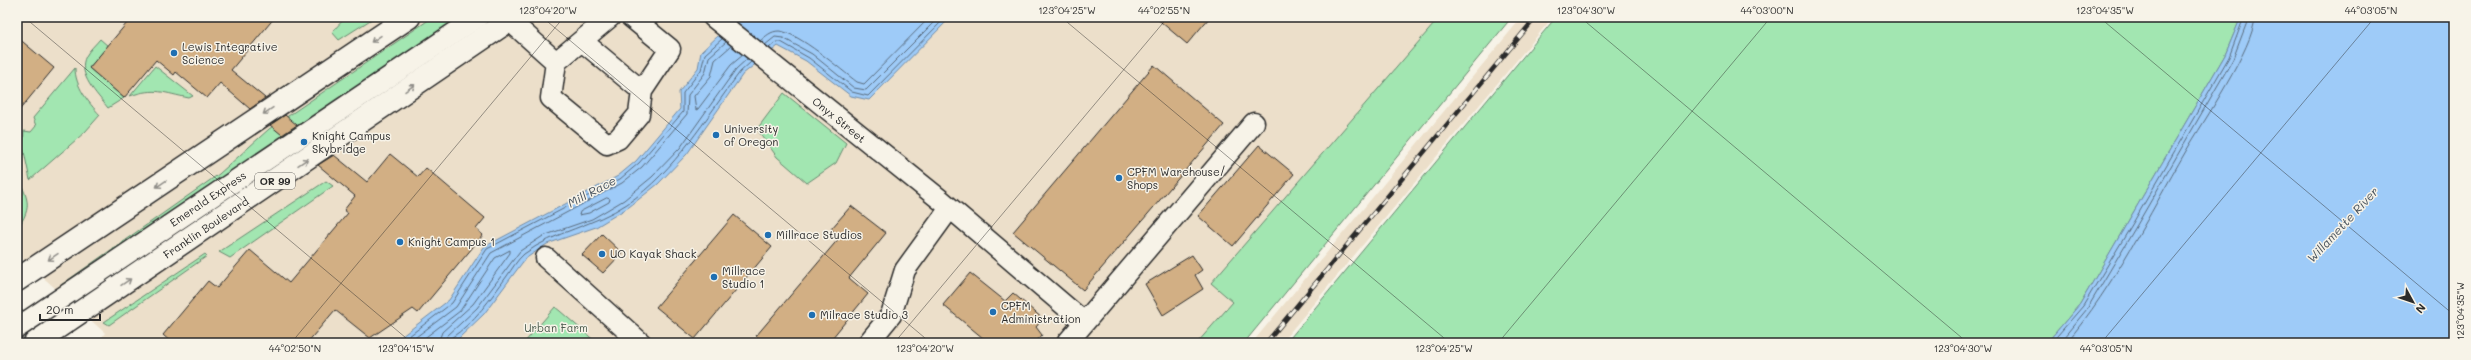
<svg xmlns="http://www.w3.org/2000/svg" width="2471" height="360" viewBox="0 0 2471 360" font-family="Mali,sans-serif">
	<rect width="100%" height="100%" fill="#f7f3e8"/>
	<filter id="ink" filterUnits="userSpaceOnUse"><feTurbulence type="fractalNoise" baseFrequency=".025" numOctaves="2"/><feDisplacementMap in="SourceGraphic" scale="8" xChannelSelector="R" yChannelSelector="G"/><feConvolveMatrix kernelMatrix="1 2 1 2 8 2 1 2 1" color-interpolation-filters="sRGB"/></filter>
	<g filter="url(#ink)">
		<path fill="#ecdfca" d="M17,17h1495l-268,326h-1147l8,-10 -88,-79z
			M1522,17h31l-272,326h-29z"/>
		<path fill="#a2e6b1" stroke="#66886e" d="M346,17h29l-36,23 -7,-8z
			M433,17h34l-404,271 -2,-3 158,-111 50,-45z
			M1440,17h72l-268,326h-47l36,-41 -22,-19z
			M1556,17h685l-16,38 -145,249 -30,35 -11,4h-753z
			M100,39l8,7 -19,22 35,30 -16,10c-10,-13 -32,-34 -22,-52 3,-6 10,-12 14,-17z
			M155,66l38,30 -4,2c-25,-5 -34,-11 -59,-2z
			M75,68c0,18 13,34 25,47l-15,17 -55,48 -7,-33 1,-16 7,1 5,-6 -3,-8z
			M784,93l62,50 -10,20 -29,20 -30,-26 -20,-28z
			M17,174c10,25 17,31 0,55z
			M326,181l7,5 -103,72 -11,-6z
			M205,254l2,2 -98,69 -5,-3z
			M555,307l5,4 37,32h-73z"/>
		<path fill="#9ecbf8" stroke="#708ba6" d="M738,17h213l-82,83 -18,-4 -45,-35 -28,-15 -35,28 -56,80 -29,30 -29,23 -33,20 -49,17 -22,15 -41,55 -25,24 -8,5h-58l56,-43 35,-53 134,-71 18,-15 44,-52 -1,-17 19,-24 3,-16z
			M2241,17h213v326h-415l11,-4 30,-35 145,-249z"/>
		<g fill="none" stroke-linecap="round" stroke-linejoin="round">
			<path stroke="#596b7d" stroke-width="1" d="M760,41c6,-5 11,-10 19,-10 19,1 62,39 78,51l7,2 66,-67
				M765,45l10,-8 8,1 29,16 42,34 12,2 73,-73
				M731,46l-16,14 -4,16 -17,20 2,14 2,-1 33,-44 12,-10
				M769,48l7,-6h5l28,16 43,34 16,4 78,-79
				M607,198l3,1 -1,3 -20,11 -10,2 1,-3z
				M400,343l52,-40 35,-54 133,-70 19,-16 44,-51v-19l18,-23 4,-16 17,-15
				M408,343l48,-36 35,-54 131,-70 20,-16 45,-53 1,-19 17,-22 4,-16 17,-15
				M418,343l42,-32 35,-53 15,-8v3l-37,51 -31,28 -4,11
				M444,343l3,-7 30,-28 43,-57 23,-15 49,-17 32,-19 28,-23 28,-29 56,-79 11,-10
				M449,343l2,-5c23,-15 40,-40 56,-62 5,-7 10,-16 17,-22 31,-23 70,-28 103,-50 49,-34 78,-85 113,-132l11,-10
				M2051,343l32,-37 50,-83 96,-166 15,-40
				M2059,343l28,-34 50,-84 96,-166 16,-42
				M2066,343c49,-58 82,-127 120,-192 17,-29 68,-104 69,-134"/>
		</g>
		<path fill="#d2af84" stroke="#2b2b2b" d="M132,17h143l-44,53 34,28 -15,11 -30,-26 -13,15 -31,-26 -2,3 -18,-15 -32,38 -35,-30z
			M1155,17h55l-23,27z
			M17,37l37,31 -37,45z
			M1154,65l70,60 -141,165 -70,-58z
			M285,115l12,10 -15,10 -12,-10z
			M1259,145l35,29 -61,72 -35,-30z
			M390,154l28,23 8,-9 59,50 -9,11 7,6 -65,78 -5,-4 -43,29 -35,-28 -28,33h-135l-9,-8 45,-54 9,7 33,-38 39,33 59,-70 -4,-3 11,-14 -37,-31 16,-10 33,27z
			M851,206l35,27 -37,45 19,16 -40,49h-63l-9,-7 84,-99 -9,-8z
			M734,215l38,32 -77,92 -39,-32z
			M602,234l20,19 -19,20 -21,-18z
			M1192,255l10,15 -7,5 8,14 -40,26 -18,-31z
			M970,273l35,28 8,-8 30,26 -7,8 6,8 -7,8h-46l-46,-38z"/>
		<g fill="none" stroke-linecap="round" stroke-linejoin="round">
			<defs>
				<path id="minor" d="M713,17l229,184 142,121
					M509,20l47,42 54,-45
					M582,41l60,50
					M556,62l-5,36 56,46 11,-5 21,-25 3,-23 28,-42 -39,-32
					M546,258l95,85
					M17,328l461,-311
					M868,343l23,-28 14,-45 45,-62
					M1067,343l187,-220"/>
				<path id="major" d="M17,280l392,-263
					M35,343l479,-326"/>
			</defs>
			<use href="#minor" stroke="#2b2b2b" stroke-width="23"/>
			<use href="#major" stroke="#2b2b2b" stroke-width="25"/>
			<use href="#minor" stroke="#f7f3e8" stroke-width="20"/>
			<use href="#major" stroke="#f7f3e8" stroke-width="22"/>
			<defs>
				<path id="rail" d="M1266,343l270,-326"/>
			</defs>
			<use href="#rail" stroke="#2b2b2b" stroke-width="4.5"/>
			<use href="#rail" stroke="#f7f3e8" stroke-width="3" stroke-dasharray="9" stroke-linecap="butt"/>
		</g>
		<defs><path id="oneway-shaft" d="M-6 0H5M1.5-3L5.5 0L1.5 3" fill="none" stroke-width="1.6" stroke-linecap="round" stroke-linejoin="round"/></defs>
		<g stroke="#918f8a">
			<use href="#oneway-shaft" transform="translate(376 39) rotate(146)"/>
			<use href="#oneway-shaft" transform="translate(410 88) rotate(-35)"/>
			<use href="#oneway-shaft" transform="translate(268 111) rotate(146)"/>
			<use href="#oneway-shaft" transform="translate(303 162) rotate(-34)"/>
			<use href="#oneway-shaft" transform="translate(161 184) rotate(146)"/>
			<use href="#oneway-shaft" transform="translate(53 257) rotate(146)"/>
			<use href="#oneway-shaft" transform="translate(126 282) rotate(-34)"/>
		</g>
	</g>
	<path fill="none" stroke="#2b2b2b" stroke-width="1" stroke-opacity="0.45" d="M24,17l388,326M542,17l389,326M1061,17l389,326M1580,17l388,326M2099,17l355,298M291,343l273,-326M894,343l274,-326M1498,343l273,-326M2101,343l274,-326"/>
	<g fill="#1f6fb2" stroke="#f7f3e8" stroke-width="1.5">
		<circle cx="174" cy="53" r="4"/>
		<circle cx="716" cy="135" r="4"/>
		<circle cx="304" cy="142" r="4"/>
		<circle cx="1119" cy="178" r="4"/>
		<circle cx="768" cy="235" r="4"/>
		<circle cx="400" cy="242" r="4"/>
		<circle cx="602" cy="254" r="4"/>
		<circle cx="714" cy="277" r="4"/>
		<circle cx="993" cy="312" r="4"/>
		<circle cx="812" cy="315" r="4"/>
	</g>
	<g text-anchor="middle" stroke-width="3" stroke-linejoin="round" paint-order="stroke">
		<rect fill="#f7f3e8" stroke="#686764" stroke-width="1" x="255" y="173" width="40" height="16" rx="3"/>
		<g font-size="10" font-weight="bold" fill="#2b2b2b">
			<text x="275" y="185">OR 99</text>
		</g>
		<g font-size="11" fill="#2b2b2b" stroke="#f7f3e8" text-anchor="start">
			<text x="182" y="51">Lewis Integrative<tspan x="182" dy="13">Science</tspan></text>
			<text x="724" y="133">University<tspan x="724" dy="13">of Oregon</tspan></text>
			<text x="312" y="140">Knight Campus<tspan x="312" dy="13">Skybridge</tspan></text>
			<text x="1127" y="176">CPFM Warehouse/<tspan x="1127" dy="13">Shops</tspan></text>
			<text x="776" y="239">Millrace Studios</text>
			<text x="408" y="246">Knight Campus 1</text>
			<text x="610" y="258">UO Kayak Shack</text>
			<text x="722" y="275">Millrace<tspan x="722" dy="13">Studio 1</tspan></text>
			<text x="1001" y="310">CPFM<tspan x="1001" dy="13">Administration</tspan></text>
			<text x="820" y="319">Milrace Studio 3</text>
		</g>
		<g font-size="11" fill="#2b2b2b" stroke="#f7f3e8">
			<text transform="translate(839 120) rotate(39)" y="4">Onyx Street</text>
			<text transform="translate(208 199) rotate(-34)" y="4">Emerald Express</text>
			<text transform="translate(206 228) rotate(-34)" y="4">Franklin Boulevard</text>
		</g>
		<g font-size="11" fill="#495a4c" stroke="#f7f3e8">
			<text x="556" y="332">Urban Farm</text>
		</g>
		<g font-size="12" font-style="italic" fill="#48535e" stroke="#f7f3e8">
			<text transform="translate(592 192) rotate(-28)" y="4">Mill Race</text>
			<text transform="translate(2343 225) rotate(-47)" y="4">Willamette River</text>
		</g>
	</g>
	<rect width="2471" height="360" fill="none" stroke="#f7f3e8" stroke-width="44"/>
	<g transform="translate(2413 302) rotate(130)" stroke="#f7f3e8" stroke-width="3" paint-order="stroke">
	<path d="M0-3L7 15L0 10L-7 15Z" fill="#2b2b2b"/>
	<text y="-6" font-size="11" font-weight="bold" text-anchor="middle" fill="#2b2b2b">N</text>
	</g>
	<path d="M40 314v6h60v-6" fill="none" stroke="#2b2b2b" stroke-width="2"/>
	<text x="46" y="314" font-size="12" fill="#2b2b2b" stroke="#f7f3e8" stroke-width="3" paint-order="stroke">20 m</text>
	<rect x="22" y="22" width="2427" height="316" fill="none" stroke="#2b2b2b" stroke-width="1.5"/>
	<g font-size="10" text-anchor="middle" fill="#2b2b2b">
		<text x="548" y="14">123°04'20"W</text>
		<text x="1067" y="14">123°04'25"W</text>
		<text x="1164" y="14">44°02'55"N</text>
		<text x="1586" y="14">123°04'30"W</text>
		<text x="1767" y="14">44°03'00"N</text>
		<text x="2105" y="14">123°04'35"W</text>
		<text x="2371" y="14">44°03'05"N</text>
		<text transform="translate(2460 311) rotate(-90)" y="4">123°04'35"W</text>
		<text x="295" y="352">44°02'50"N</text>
		<text x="406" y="352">123°04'15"W</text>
		<text x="925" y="352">123°04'20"W</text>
		<text x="1444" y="352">123°04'25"W</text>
		<text x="1963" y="352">123°04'30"W</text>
		<text x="2106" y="352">44°03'05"N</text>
	</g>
</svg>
